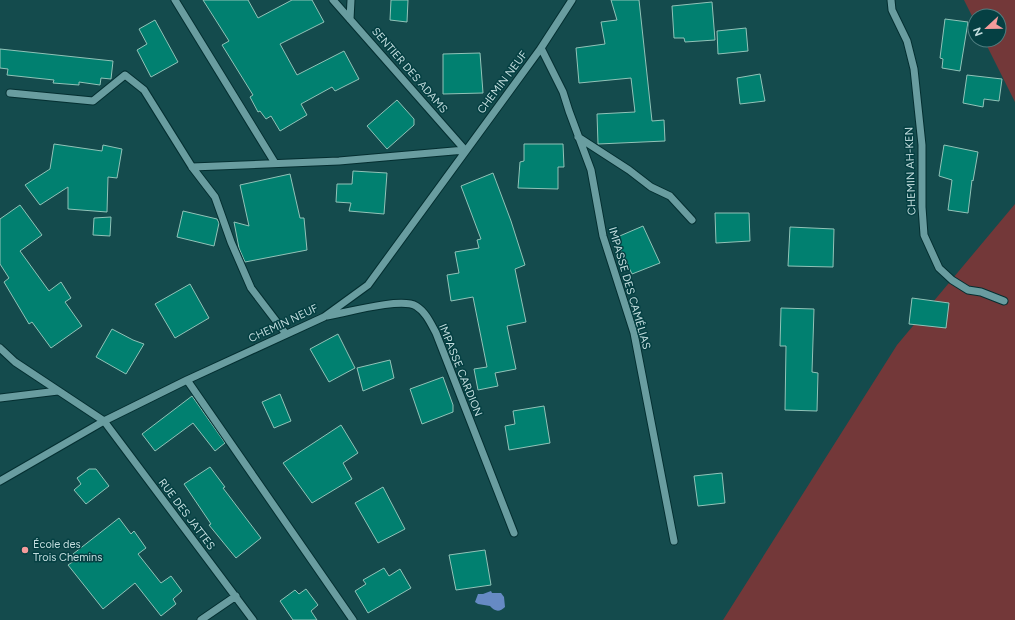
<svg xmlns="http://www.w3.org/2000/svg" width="1015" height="620" viewBox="0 0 1015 620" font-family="Figtree,sans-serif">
	<rect width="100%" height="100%" fill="#144b4d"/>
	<path fill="#733839" d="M964,0h51v102l-31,-62h15v-24h-24v6z
		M1015,204v416h-292l174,-275z"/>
	<path fill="#668ac4" d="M491,591l1,2h9l3,4 1,10c-5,5 -10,5 -15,-1l-12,-2 -3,-2 3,-8h5z"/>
	<path fill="#018070" stroke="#91c3b8" d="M203,0h45l10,18 34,-18h20l12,22 -44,22 17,31 47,-24 15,28 -24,12 -3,-4 -31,17 6,11 -27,16 -9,-15 -5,3 -6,-8 -2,1 -8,-15 3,-2 -31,-50 7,-4z
		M391,0h17l-1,22 -17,-2z
		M611,0h28l13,121 12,-1 1,21 -67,3 -1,-30 38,-2 -4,-34 -52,5 -3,-35 29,-4 -4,-22 16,-2z
		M712,2l3,38 -30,2 -1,-4h-10l-2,-32z
		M945,19l23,3 -8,49 -18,-3 1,-9 -3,-1z
		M155,20l23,42 -27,15 -14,-27 10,-6 -8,-15z
		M746,28l2,23 -30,3 -1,-23z
		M0,49l113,12 -2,18 -10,-1 -1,7 -21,-3v3l-26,-2 1,-3 -47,-5 1,-6 -8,-1z
		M480,53l3,40 -40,1v-40z
		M760,74l5,27 -25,3 -3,-26z
		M967,75l35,4 -3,22 -15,-2 -1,8 -20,-4z
		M397,100l17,19v6l-27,24 -20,-23z
		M54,144l48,7 1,-6 19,4 -5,29 -9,-1 -1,35 -39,-3v-22l-28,18 -15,-20 25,-16z
		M524,144h39l1,23h-6v22l-40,-1 2,-26 4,-1z
		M944,145l34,7 -5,29 -1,-1 -4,33 -20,-3 4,-30 -13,-4z
		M353,171l34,2 -3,41 -35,-3 2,-8 -15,-1 1,-18h15z
		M493,173l18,48 14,44 -10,4 11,53 -19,4 9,43 -21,4 3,13 -20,4 -4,-21 13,-2 -14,-70 -22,4 -4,-26 12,-2 -4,-21 24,-4 -2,-8 4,-1 -20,-53z
		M290,174l10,44h4l3,32 -62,12 -6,-14 -5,-26 15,4 -9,-41z
		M20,205l22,30 -22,16 29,40 12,-9 10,16 -6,4 17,24 -31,22 -19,-26 -3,2 -25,-42 5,-4 -9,-14v-45z
		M183,211l34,8 2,4 -5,23 -37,-9z
		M715,213h34l1,28 -34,2z
		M111,217l-1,19 -17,-1 1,-17z
		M643,226l17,37 -28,11 -17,-36z
		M790,227l44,2 -1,38 -45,-1z
		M190,284l19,34 -34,20 -20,-34z
		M912,298l37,5 -3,25 -37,-4z
		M781,308l33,1 -2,63 6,1 -1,38 -32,-1 1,-64h-6z
		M112,329l21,11 11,4 -18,30 -30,-17z
		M338,334l17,34 -26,14 -19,-33z
		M390,360l4,18 -31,13 -6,-23z
		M443,377l10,28v7l-31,12 -12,-35z
		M280,394l11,27 -17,7 -12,-26z
		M192,396l33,47 -10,8 -22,-28 -38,28 -13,-17z
		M544,406l6,37 -41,7 -4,-24 10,-2 -2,-13z
		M341,425l17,28 -15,10 9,16 -40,24 -29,-40z
		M210,467l15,20 -2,1 38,50 -25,20 -27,-33 2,-1 -27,-40z
		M89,469h7l13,17 -23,18 -12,-14 7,-6 -4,-6z
		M722,473l3,30 -27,3 -4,-30z
		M383,487l22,42 -27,14 -23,-40z
		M119,518l12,16 3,-3 12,17 -8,6 23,29 10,-7 11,15 -9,8 3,5 -15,12 -26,-33 -32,26 -35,-44 9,-6 -4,-5z
		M485,550l6,35 -35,5 -7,-35z
		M384,568l5,8 11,-7 11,19 -43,25 -13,-22 11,-7 -3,-4z
		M306,589l12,16 -7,6 6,9h-24l-13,-19 15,-11 4,4z"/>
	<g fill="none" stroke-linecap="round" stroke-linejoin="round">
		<defs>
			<path id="minor" d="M175,0l100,163
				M333,0l132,150
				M891,0l1,10 15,31 7,28 8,76v62l2,28 15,33 13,12 16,10 13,2 23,9
				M350,19l1,-19
				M541,48l22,44 6,19 22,59 12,66 31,97 40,208
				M10,93l83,8 32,-26 19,15 48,77 23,30 16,45 20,46 35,46
				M578,137l51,33 22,17 19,9 22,24
				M192,167l147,-6 126,-11
				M327,316c18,-3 74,-19 89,-10 10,6 15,18 20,27l78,200
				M0,348l15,14 89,59 149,199
				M187,380l166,240
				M0,398l58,-7
				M0,481l104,-60 83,-41 137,-63 44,-32 173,-237 31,-48
				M201,620l35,-24"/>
		</defs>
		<use href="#minor" stroke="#042f31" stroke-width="9"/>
		<use href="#minor" stroke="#699da0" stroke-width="7"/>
	</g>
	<circle fill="#f59b9b" stroke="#054043" stroke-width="1.5" cx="25" cy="550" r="4"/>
	<g text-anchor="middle" stroke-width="3" stroke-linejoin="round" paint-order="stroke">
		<g font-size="11" fill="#c3ddde" stroke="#054043">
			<text transform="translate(410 70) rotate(49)" y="4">SENTIER DES ADAMS</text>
			<text transform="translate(502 82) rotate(-53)" y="4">CHEMIN NEUF</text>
			<text transform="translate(910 171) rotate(-92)" y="4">CHEMIN AH-KEN</text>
			<text transform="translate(630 288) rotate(74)" y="4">IMPASSE DES CAMÉLIAS</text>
			<text transform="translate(283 323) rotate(-25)" y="4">CHEMIN NEUF</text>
			<text transform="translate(461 370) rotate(68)" y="4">IMPASSE CARDION</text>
			<text transform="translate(187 514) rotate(53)" y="4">RUE DES JATTES</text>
		</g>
		<g font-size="11" fill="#c3ddde" stroke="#054043" text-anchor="start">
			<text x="33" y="548">École des<tspan x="33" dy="13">Trois Chemins</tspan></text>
		</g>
	</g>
	<g transform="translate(987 28) rotate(248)"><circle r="19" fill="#054043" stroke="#517f81"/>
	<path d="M0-3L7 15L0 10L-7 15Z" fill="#f59b9b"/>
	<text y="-6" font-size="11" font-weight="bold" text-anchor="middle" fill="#c3ddde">N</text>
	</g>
</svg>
